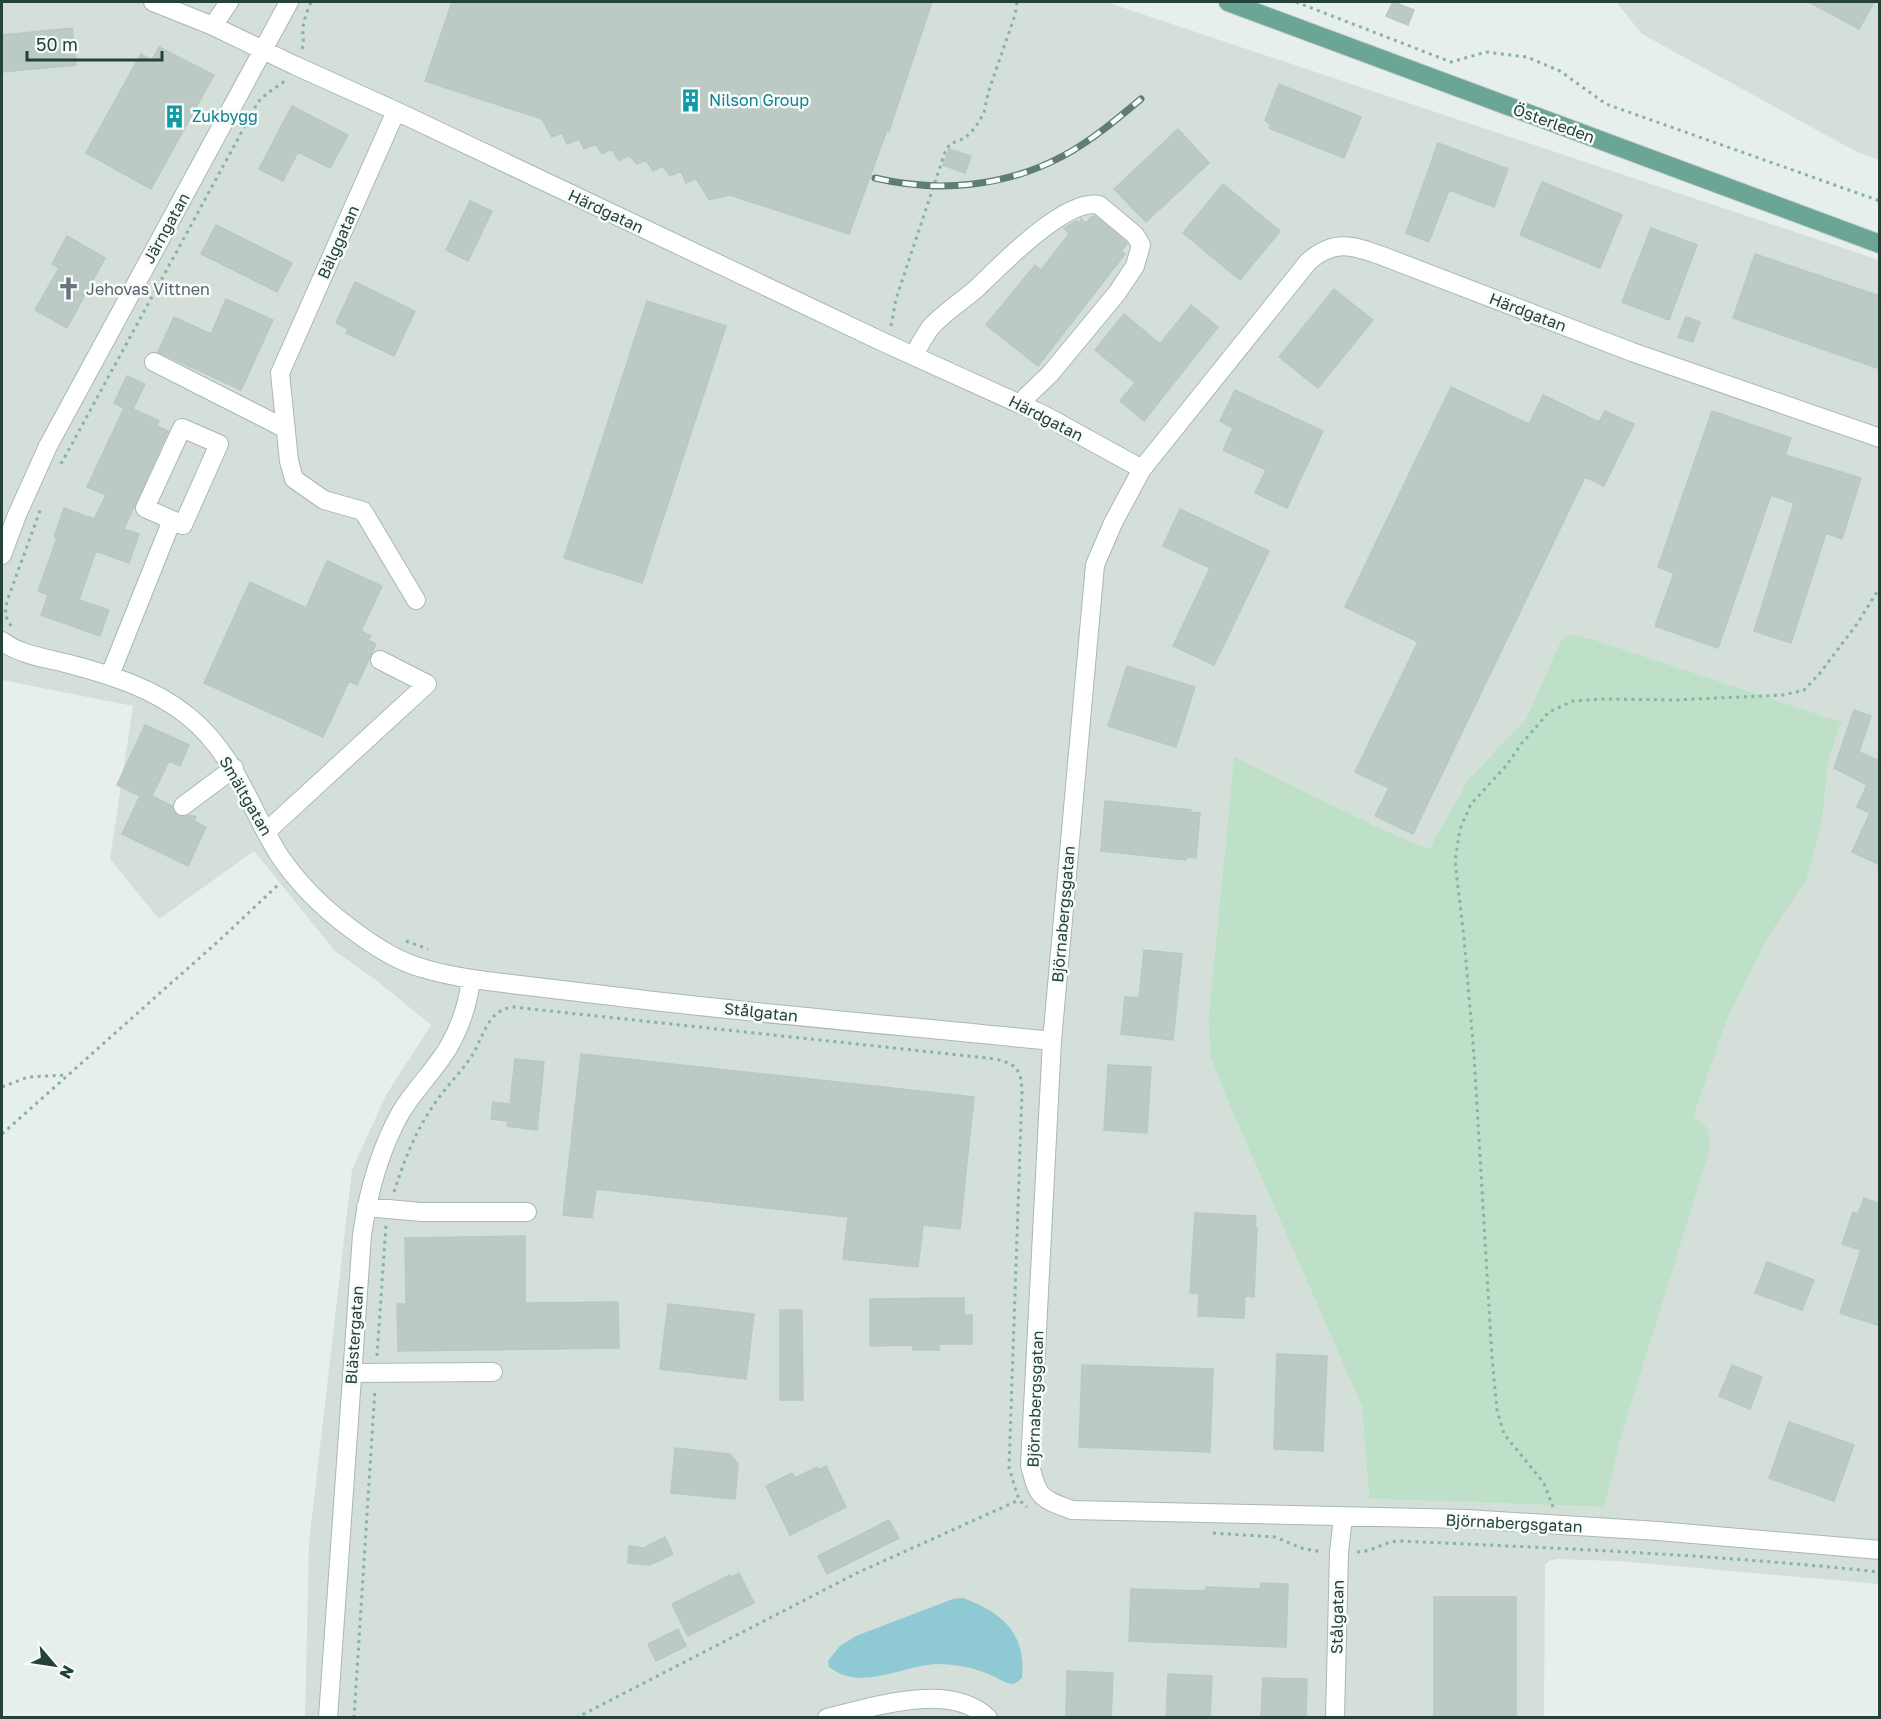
<svg xmlns="http://www.w3.org/2000/svg" width="1881" height="1719" viewBox="0 0 1881 1719" font-family="'Golos Text',sans-serif">
	<rect width="100%" height="100%" fill="#e6efeb"/>
	<path fill="#d4dfda" fill-rule="evenodd" d="M2,2h1104l773,258v1324l-262,-23 -60,-2 -8,2 -4,4 -1,152h-1239l4,-174 43,-373 34,-75 45,-70 -55,-45 -41,-29 -81,-100 -95,68 -49,-60 23,-153 -131,-26zM1570,634l22,5 248,83 -12,41 -6,59 -15,57 -39,58 -41,82 -33,97 14,12 -53,199 -36,117 -14,63 -236,-8 -7,-92 -133,-303 -18,-46 -3,-36 26,-264 145,70 50,21 40,-71 56,-57 37,-83z
		M1616,2h263v158l-22,-8 -215,-118z"/>
	<path fill="#bfe0c8" d="M1570,634l22,5 249,83 -13,41 -6,59 -15,57 -39,58 -41,82 -33,97 14,12 2,20 -91,296 -14,63 -236,-8 -7,-92 -133,-303 -18,-46 -3,-36 26,-265 145,71 50,21 40,-71 56,-57 37,-83z"/>
	<path fill="#8ec9d4" d="M963,1598c40,15 63,35 59,80l-6,5 -5,1c-9,-2 -16,-8 -25,-11 -15,-6 -34,-9 -50,-9 -36,2 -74,28 -107,3l-1,-6 12,-15 16,-10 97,-37z"/>
	<path fill="#bbcac4" stroke="#b8c9c2" stroke-width="1.5" d="M452,2h480l-43,129 -2,-1 -38,104 -119,-39 -21,5 -13,-22 -10,5 -5,-12 -11,5 -7,-10 -10,5 -7,-11 -9,4 -8,-9 -10,6 -7,-12 -10,5 -6,-10 -12,5 -5,-10 -12,5 -5,-11 -10,4 -10,-18 -117,-38z
		M1393,2l21,8 -6,15 -22,-9z
		M1809,2h65l-15,27z
		M72,28l4,37 -74,7v-37z
		M159,47l55,28 -63,114 -65,-36 55,-99 11,6z
		M1279,84l82,33 -17,41 -75,-30 2,-3 -6,-5z
		M292,106l56,29 -18,33 -32,-16 -15,29 -24,-12z
		M1178,129l31,34 -63,59 -32,-33z
		M1438,143l70,26 -14,38 -45,-17 -20,52 -23,-9z
		M949,149l22,7 -6,17 -22,-8z
		M1542,182l80,33 -22,53 -80,-33z
		M1223,184l57,47 -40,49 -57,-47z
		M470,201l22,10 -24,50 -22,-11z
		M1095,216l31,26 1,2 -6,7 4,3 -87,112 -52,-41 49,-60 6,5 28,-36 -5,-6 13,-7 2,2 2,-4 5,4 5,-6z
		M216,225l76,38 -15,29 -76,-38z
		M1651,228l46,17 -28,75 -47,-18z
		M67,236l38,22 -38,70 -32,-18 24,-42 -7,-4z
		M1755,254l125,42v73l-147,-51z
		M355,282l60,29 -21,45 -48,-23 2,-4 -12,-6z
		M1334,289l39,31 -55,68 -39,-31z
		M226,299l47,21 -32,70 -83,-38 16,-35 37,17z
		M647,301l79,25 -84,257 -78,-25z
		M1191,305l27,22 -74,94 -24,-20 15,-18 -40,-33 29,-36 36,30z
		M1686,317l14,5 -7,20 -15,-5z
		M127,376l18,8 -12,25 26,12 -2,5 11,5 -44,98 15,5 -10,29 -33,-12 -17,49 30,10 -9,26 -59,-21 7,-20 -10,-4 19,-53 -3,-1 10,-29 30,11 12,-24 -19,-8 37,-79 -10,-5z
		M1451,387l78,37 14,-29 56,27 6,-11 29,13 -30,62 -19,-9 -172,357 -38,-18 14,-28 -34,-16 63,-130 -73,-35z
		M1235,390l88,41 -36,77 -32,-15 11,-23 -43,-20 10,-22 -13,-7z
		M1712,411l79,27 -6,17 76,23 -19,61 -16,-6 -35,110 -37,-12 40,-128 -23,-8 -53,153 -63,-22 19,-53 -16,-6z
		M1180,509l89,42 -55,114 -41,-19 37,-78 -47,-22z
		M327,561l55,25 -21,45 10,5 -3,4 8,4 -19,41 -8,-4 -26,56 -119,-54 46,-101 56,26z
		M1127,666l68,21 -19,60 -68,-21z
		M1854,710l17,6 -12,36 18,8 3,-5v110l-28,-13 18,-39 -13,-6 10,-22 -33,-17z
		M145,725l44,20 -9,21 -11,-5 -17,35 20,10 2,6 4,4 7,1 5,-2 6,2 -2,4 12,6 -18,39 -66,-32 18,-38 -23,-11z
		M1105,801l86,9 -1,2 10,1 -4,45 -10,-1v3l-85,-9z
		M1144,950l38,4 -9,86 -52,-6 4,-37 14,1z
		M581,1054l393,43 -14,132 -37,-4 -5,42 -75,-8 5,-42 -252,-28 -4,29 -29,-3z
		M515,1059l29,3 -7,68 -30,-4 1,-5 -17,-2 2,-17 17,2z
		M1108,1065l43,2 -4,66 -43,-3z
		M1864,1198l16,6v122l-40,-13 21,-63 -19,-6 11,-32 5,2z
		M1195,1213l61,3 -1,12h2l-3,69 -9,-1 -1,22 -46,-2 1,-22 -9,-1z
		M525,1236v67l93,-1 1,46 -221,3 -1,-47h9l-1,-66z
		M1767,1262l47,18 -12,30 -47,-17z
		M964,1298v17h8v29h-33v6h-26v-5l-43,1v-47z
		M668,1304l86,10 -8,65 -86,-10z
		M780,1310h22l1,90h-23z
		M1277,1354l50,2 -4,95 -49,-2z
		M1082,1365l131,4 -3,83 -131,-5z
		M1732,1365l30,12 -12,32 -31,-13z
		M1789,1422l65,23 -20,56 -65,-23z
		M675,1448l55,6 8,10 -3,35 -64,-6z
		M826,1466l20,41 -56,28 -24,-49 26,-13 3,5 22,-11 1,3z
		M889,1520l10,18 -72,36 -9,-18z
		M665,1537l8,17 -23,11 -22,-2 1,-17 15,2z
		M739,1573l15,30 -66,33 -16,-32 58,-29 2,2z
		M1261,1583l27,1 -2,63 -157,-6 2,-52 75,2v-4l54,2z
		M1434,1597h82v121h-82z
		M678,1629l8,17 -30,15 -8,-17z
		M1067,1671l46,2 -2,45h-45z
		M1168,1674l44,2 -2,42h-44z
		M1263,1678l44,1 -1,39h-45z"/>
	<g fill="none" stroke-linecap="round" stroke-linejoin="round">
		<defs>
			<path id="minor" d="M153,2l60,24 81,39 102,46 487,231 161,73 98,54 166,-207c27,-24 46,-16 77,-5l247,95 248,86
				M213,26l16,-24
				M396,111l-116,262 9,88 5,18 30,21 39,11 53,89
				M914,356c4,-9 10,-19 16,-28 13,-15 31,-26 46,-39 23,-22 90,-92 123,-84l36,30 6,10 -6,21 -18,27 -67,81 -24,23 -2,9
				M154,362l132,67
				M1142,469l-29,54 -18,42 -43,476 -22,424c8,33 10,33 42,45l394,9 192,12 222,19
				M2,555l15,-40 31,-69 241,-444
				M2,641c18,14 44,17 67,23 42,11 84,24 119,52 47,38 61,91 91,139 18,27 44,53 71,73 21,16 46,33 72,40 29,9 59,12 89,16 33,4 67,8 101,12 146,18 293,30 440,45
				M110,675l62,-155 11,5 36,-81 -37,-16 -37,80 27,12
				M183,806l51,-38
				M267,831l160,-147 -47,-24
				M366,1207l55,5h106
				M352,1373l141,-1
				M328,1718l34,-483c6,-42 18,-86 39,-123 14,-23 33,-41 47,-64 13,-22 20,-44 23,-69
				M827,1718c45,-11 123,-37 161,0
				M1335,1718l4,-166 4,-35"/>
			<path id="major" d="M1228,2l652,242"/>
		</defs>
		<use href="#minor" stroke="#a8b8b2" stroke-width="20"/>
		<use href="#major" stroke="#c2cac8" stroke-width="20"/>
		<path stroke="#86b3a5" stroke-width="3" stroke-dasharray="3 4.5" stroke-linecap="butt" d="M1296,2l155,60 35,-10 41,5 33,14 46,33 274,97
			M302,49c3,-8 0,-14 1,-22 1,-9 5,-17 8,-25
			M891,326l5,-27 49,-147 5,-8 15,-6 10,-10 9,-15 4,-20 27,-78 2,-13
			M61,464l197,-362 11,-10 16,-11
			M11,626l-6,-11 2,-14 34,-93
			M406,941l22,8
			M2,1087l26,-10 39,-2
			M2,1134l222,-198 55,-52
			M394,1192c10,-32 23,-64 43,-92 11,-15 24,-28 34,-43 13,-19 15,-47 42,-50l483,52c22,6 25,11 26,33l-13,376 10,32 8,7
			M377,1356l9,-131
			M1553,1507l-9,-24 -40,-49 -7,-24 -5,-52 -18,-303 -10,-117 -9,-77 5,-32 11,-25 35,-38 16,-23 27,-31 24,-11 30,-2 71,1 109,-5 21,-5 16,-17 37,-49 23,-37
			M1213,1533l62,4 29,12 19,3
			M1357,1552c15,0 26,-10 41,-11 161,7 321,14 482,31
			M354,1718l21,-329
			M576,1718l281,-145 162,-73"/>
		<use href="#minor" stroke="#fff" stroke-width="18"/>
		<use href="#major" stroke="#6aa596" stroke-width="18"/>
		<defs>
			<path id="rail" d="M875,178c64,15 130,9 188,-22 28,-15 53,-36 78,-57"/>
		</defs>
		<use href="#rail" stroke="#5f7d75" stroke-width="7"/>
		<use href="#rail" stroke="#f7fbf9" stroke-width="4.5" stroke-dasharray="14" stroke-linecap="butt"/>
	</g>
	<defs>
		<symbol id="building-bare" viewBox="-9 -9 18 18"><path d="M-4-6H4V6H1V3H-1V6H-4ZM-2.5-4.3h1.7v1.8h-1.7ZM.8-4.3h1.7v1.8H.8ZM-2.5-1h1.7V.8h-1.7ZM.8-1h1.7V.8H.8Z" fill="#0f9aa8" stroke="#f7fbf9" stroke-width="2.5" paint-order="stroke"/></symbol>
		<symbol id="church-bare" viewBox="-9 -9 18 18"><path d="M-1.2-6h2.4v3.5h3.3v2.4h-3.3V6h-2.4V-.1h-3.3v-2.4h3.3Z" fill="#6b7280" stroke="#f7fbf9" stroke-width="2.5" paint-order="stroke"/></symbol>
	</defs>
	<g fill-rule="evenodd">
		<use href="#building-bare" x="674" y="84" width="33" height="33"/>
		<use href="#building-bare" x="158" y="100" width="33" height="33"/>
		<use href="#church-bare" x="52" y="272" width="33" height="33"/>
	</g>
	<g text-anchor="middle" stroke-width="5" stroke-linejoin="round" paint-order="stroke">
		<g font-size="16" fill="#0d838f" stroke="#f7fbf9" text-anchor="start">
			<text x="709" y="106">Nilson Group</text>
			<text x="192" y="122">Zukbygg</text>
		</g>
		<g font-size="16" fill="#24423a" stroke="#f7fbf9">
			<text transform="translate(1554 123) rotate(20)" y="6">Österleden</text>
			<text transform="translate(606 211) rotate(25)" y="6">Härdgatan</text>
			<text transform="translate(166 228) rotate(-61)" y="6">Järngatan</text>
			<text transform="translate(338 242) rotate(-66)" y="6">Bälggatan</text>
			<text transform="translate(1528 312) rotate(21)" y="6">Härdgatan</text>
			<text transform="translate(1046 418) rotate(27)" y="6">Härdgatan</text>
			<text transform="translate(246 796) rotate(60)" y="6">Smältgatan</text>
			<text transform="translate(1063 914) rotate(-85)" y="6">Björnabergsgatan</text>
			<text transform="translate(761 1012) rotate(6)" y="6">Stålgatan</text>
			<text transform="translate(354 1335) rotate(-86)" y="6">Blästergatan</text>
			<text transform="translate(1035 1399) rotate(-88)" y="6">Björnabergsgatan</text>
			<text transform="translate(1514 1523) rotate(3)" y="6">Björnabergsgatan</text>
			<text transform="translate(1337 1617) rotate(-89)" y="6">Stålgatan</text>
		</g>
		<g font-size="16" fill="#5b616d" stroke="#f7fbf9" text-anchor="start">
			<text x="86" y="295">Jehovas Vittnen</text>
		</g>
	</g>
	<rect width="1881" height="1719" fill="none" stroke="#24423a" stroke-width="6"/>
	<g transform="translate(54 1665) rotate(119)" stroke="#f7fbf9" stroke-width="4.5" paint-order="stroke">
	<path d="M0-4.5L10 22L0 15L-10 22Z" fill="#24423a"/>
	<text y="-9" font-size="16" font-weight="bold" text-anchor="middle" fill="#24423a">N</text>
	</g>
	<path d="M27 51v9h135v-9" fill="none" stroke="#24423a" stroke-width="3"/>
	<text x="36" y="51" font-size="18" fill="#24423a" stroke="#f7fbf9" stroke-width="4.5" paint-order="stroke">50 m</text>
</svg>
